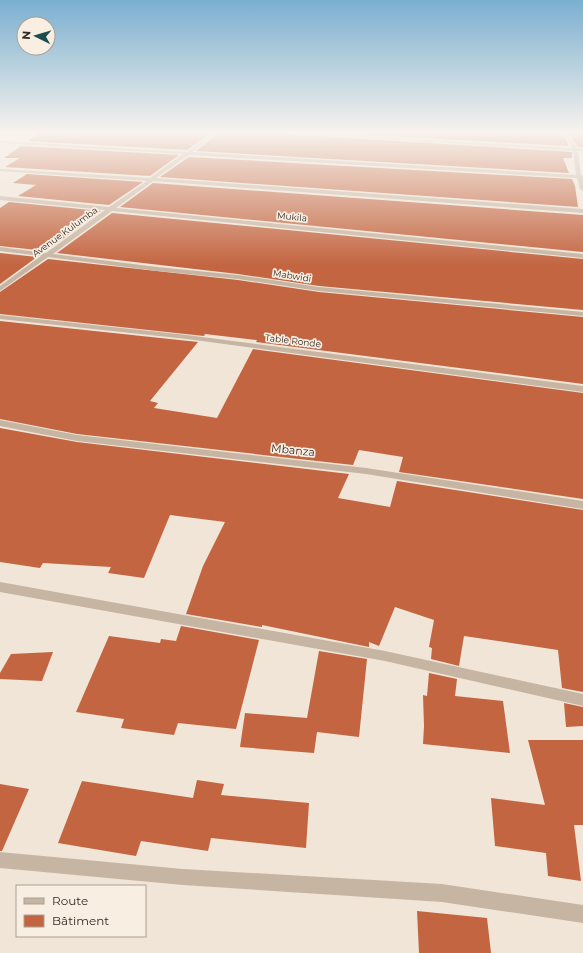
<svg xmlns="http://www.w3.org/2000/svg" width="583" height="953" viewBox="0 0 583 953" font-family="Montserrat,sans-serif">
	<rect width="100%" height="100%" fill="#f0e5d7"/>
	<path fill="#c36541" d="M41,132h172l-26,18 -159,-9z
		M220,132l81,3 271,17v6h-9l6,15 -373,-22z
		M308,132h254l7,14z
		M568,132h15v15h-5z
		M21,146l158,9 -29,21 -145,-9 15,-9h-16z
		M189,157l383,22 3,7 3,21 -418,-30z
		M27,174l116,8 -34,23 -91,-9 18,-11 -23,-2z
		M153,183l430,32v37l-463,-45z
		M9,202l92,9 -55,40 -46,-5v-38z
		M112,213l471,46v51l-264,-24 -81,-12 -181,-21z
		M0,253l37,4 -37,27z
		M48,259l190,21 81,12 264,25v67l-327,-42 1,-2 -52,-6 -1,2 -204,-22v-22z
		M0,321l198,21 -48,59 8,2 -4,5 63,10 36,-69 330,44v106l-184,-27 4,-15 -44,-7 -6,15 -276,-31 -77,-15z
		M0,428l77,14 272,32 -11,24 52,9 7,-26 186,29v182l-21,-4 -4,-38 -94,-14 -5,30 -28,-7 1,-11 -3,-1 5,-27 -39,-13 -16,39 -10,-4v5l-107,-22v2l-76,-13 17,-48 22,-44 -55,-7 -26,63 -36,-5 3,-6 -68,-4 -3,5 -40,-6z
		M181,626l78,14 -23,89 -58,-6 -4,12 -53,-7 3,-9 -48,-7 33,-76 51,7 1,-4 15,2z
		M319,651l48,8 -8,78 -42,-5 -3,21 -74,-6 5,-34 62,5z
		M53,652l-11,29 -42,-2v-6l11,-19z
		M429,673l28,6 -2,17 48,5 7,52 -87,-9 1,-18 -1,-31 4,1z
		M564,703l19,4v19l-17,1z
		M528,740h55v85h-9l7,56 -33,-5 -2,-23 -51,-7 -4,-48 54,7z
		M197,780l27,4 -3,11 88,8 -3,45 -95,-10 -3,13 -67,-10 -5,15 -78,-13 24,-62 111,17z
		M0,784l29,5 -27,62h-2z
		M417,911l70,7 4,35h-72z"/>
	<g fill="none" stroke-linecap="round" stroke-linejoin="round">
		<path fill="#c7b5a3" fill-rule="evenodd" d="M215,132h4l-27,20 384,23 -3,-24 -298,-19h15l282,16 -9,-16h4l10,16 6,1v2h-5l3,24 2,1v15l-3,-2 -3,-11 -388,-23 -33,23 427,31v4l-430,-32 -37,27 467,46v4l-471,-47 -59,43 104,13 81,8 81,12 264,25v4l-264,-25 -81,-12 -81,-8 -109,-14 -48,34v-5l41,-30 -41,-5v-4l46,6 59,-43 -105,-10v-4l109,11 38,-26 -147,-10v-2l150,9 33,-24 -183,-11v-2l187,11z
			M0,315l187,20 396,51v6l-396,-53 -187,-20z
			M0,420l77,15 289,33 217,33v8l-217,-35 -289,-33 -77,-15z
			M0,582l385,69 198,43v12l-198,-45 -385,-69z
			M0,852l183,17 259,15 141,21v18l-141,-21 -259,-17 -183,-17z"/>
	</g>
	<linearGradient id="sky" x2="0" y2="1"><stop stop-color="#7aafd0"/><stop offset="0.5" stop-color="#f8f3ed"/><stop offset="1" stop-color="#f8f3ed" stop-opacity="0"/></linearGradient>
	<rect width="583" height="265" fill="url(#sky)"/>
	<g text-anchor="middle" stroke-width="3.5" stroke-linejoin="round" paint-order="stroke">
		<g font-size="9" fill="#322a25" stroke="#f8efe2">
			<text transform="translate(292 217) rotate(6)" y="3">Mukila</text>
			<text transform="translate(65 232) rotate(-36)" y="3">Avenue Kulumba</text>
			<text transform="translate(292 276) rotate(9)" y="3">Mabwidi</text>
			<text transform="translate(293 341) rotate(7)" y="3">Table Ronde</text>
		</g>
		<g font-size="11" fill="#322a25" stroke="#f8efe2">
			<text transform="translate(293 450) rotate(6)" y="4">Mbanza</text>
		</g>
	</g>
	<rect x="16" y="885" width="130" height="52" fill="#f8efe2" stroke="#a9a096"/>
	<rect x="24" y="898" width="20" height="6" fill="#c7b5a3" stroke="#a9a096"/>
	<text x="52" y="905" font-size="12" fill="#322a25">Route</text>
	<rect x="24" y="915" width="20" height="12" fill="#c36541" stroke="#a9a096"/>
	<text x="52" y="925" font-size="12" fill="#322a25">Bâtiment</text>
	<g transform="translate(36 36) rotate(275)"><circle r="19" fill="#f8efe2" stroke="#a9a096"/>
	<path d="M0-3L7 15L0 10L-7 15Z" fill="#1c4d52"/>
	<text y="-6" font-size="11" font-weight="bold" text-anchor="middle" fill="#322a25">N</text>
	</g>
</svg>
